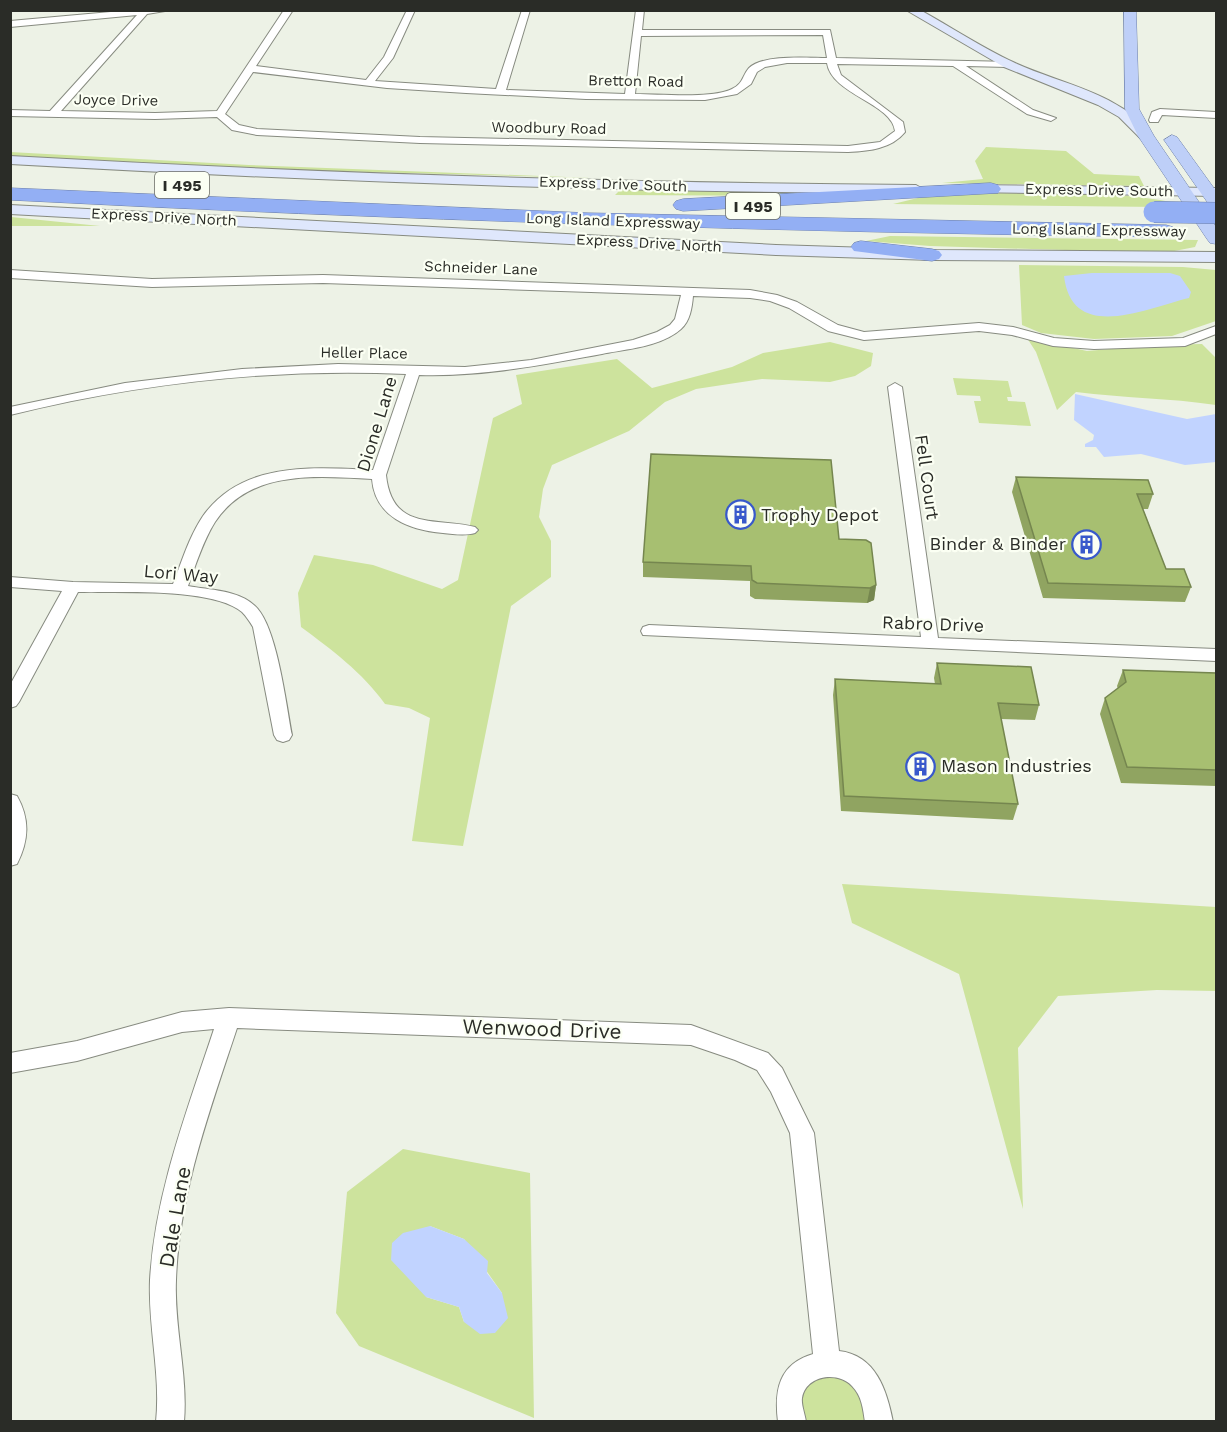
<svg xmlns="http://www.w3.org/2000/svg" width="1227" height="1432" viewBox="0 0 1227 1432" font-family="'Work Sans',sans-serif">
	<rect width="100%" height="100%" fill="#edf2e6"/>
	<path fill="#cde39d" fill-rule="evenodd" d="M986,147l80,4 28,23 45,2 5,10 -202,-3 41,-4 -8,-18z
		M10,152l239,13 343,13 -371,-10 -210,-11z
		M621,189l180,2 -13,5 -173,-1z
		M989,193c62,1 126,-3 187,10l-15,4 -268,-3 29,-7z
		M11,217l89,9h-89z
		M890,236l308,4 -3,7 -31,6 -234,-7 -64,-5z
		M1019,265l164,2 33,3v51l-44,15 -78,3 -53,-6 -19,-8z
		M1027,338l60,13 69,-6 46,-1 14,14v47c-47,-7 -93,-7 -140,-13l-19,18 -21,-58z
		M830,342l43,11 -2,13 -16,10 -25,6 -68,-3 -66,10 -31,13 -36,29 -77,34 -9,24 -4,28 12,24v36l-40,29 -48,240 -51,-5 18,-123 -21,-10 -24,-4c-23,-32 -53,-54 -84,-77l-3,-34 16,-38 59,10 69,24 16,-9 35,-162 29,-14 -6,-29 101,-16 35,29 80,-21 31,-14z
		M953,378l55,3 4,16h-5l1,4 17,1 6,24 -52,-3 -5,-22h7l-1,-5 -23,-1z
		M842,884l374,23v84l-59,-1 -99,6 -40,52 5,161 -64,-235 -107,-51z
		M403,1149l127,24 4,245 -175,-72 -23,-33 11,-121zM430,1226l34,13 38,54 -38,29 -5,-15 -33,-10z
		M822,1370l35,10 14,41h-71l-2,-27z"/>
	<path fill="#c1d3ff" d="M1092,273h78l10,3 11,16 -2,6c-42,10 -117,46 -125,-22z
		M1075,394l112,25 29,-5v48l-31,3 -44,-11 -37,3 -8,-10h-11v-3l8,-4 1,-5 -20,-15z
		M430,1226l34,13 24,22 -1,12 15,20 6,25 -13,15 -15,1 -16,-12 -5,-15 -33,-10 -35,-37 1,-17 11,-10z"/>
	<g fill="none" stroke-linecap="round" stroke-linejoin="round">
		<defs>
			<path id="minor" d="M133,10h38l-24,4 -86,97 94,2 62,-2 67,-101h9l-37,56 110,14 18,-23 23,-47h8l-22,48 -18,23 121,8 26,-79h8l-24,80 119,4 11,-84h8l-2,20h188l6,28 175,4v4l-3,1 -42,-1 67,44 23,8 -5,3 -24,-7 -74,-48 -116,-2 4,11 62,47 2,10c-14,17 -36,19 -57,20l-428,-9 -163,-8 -25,-5 -15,-13 -62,2 -145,-3v-6l40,1 87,-96 -127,12v-6zM823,35l4,23c-19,0 -64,-4 -78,10 -7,8 -5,15 -17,21 -20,10 -73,5 -97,5l6,-58zM787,63h40c5,32 65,40 68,68l-15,11 -32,4 -428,-9 -163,-8 -18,-4 -14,-11 28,-42 134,16 79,5 120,6 119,1 32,-6 14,-10 6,-12 8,-5z
				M1160,109l56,3v6l-54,-3 -4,7h-8l-1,-2 3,-8z
				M10,270l142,9 171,-4 427,15 27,5 20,7 41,23 26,7 115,-9 34,4 41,11 40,3 89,-3 33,-12v8l-31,12 -91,3 -41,-3 -41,-11 -33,-4 -115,9 -36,-9 -39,-23 -19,-7 -20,-3 -57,-2c-1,12 -3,25 -12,33 -20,18 -55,20 -79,25 -61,11 -120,23 -183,21l-33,100c6,57 50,42 89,52l3,3 -3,3c-10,3 -22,1 -32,0 -34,-3 -68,-16 -71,-54 -55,-3 -122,-10 -157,43 -12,19 -19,42 -27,64 21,4 51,4 67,20 22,20 31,98 37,129l-3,5 -6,2 -6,-2 -3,-5 -21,-108c-3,-5 -7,-11 -11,-15 -30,-25 -124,-19 -164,-20l-59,110 -3,4 -6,2v-23l52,-94 -52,-4v-10l63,5 100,2c9,-23 16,-47 30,-68 39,-55 110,-49 170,-46l33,-96c-133,-6 -267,9 -396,41v-8l115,-24 117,-14 96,-5 127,3 66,-7 102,-20 24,-8 13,-7 5,-6 6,-24 -358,-12 -171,4 -142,-9z
				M895,383l7,4 36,251 278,11v12l-573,-26 -2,-4 2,-4 6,-2 272,12 -33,-250z
				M10,794l7,2c13,23 12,44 0,68l-7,2z
				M229,1008l462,17 77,28 14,15 32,65 25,218c37,4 48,40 54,71h-28c-2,-13 -3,-26 -13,-36 -14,-15 -46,-11 -50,12 -1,7 3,16 4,24h-28c-4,-32 1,-58 35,-68l-23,-221 -19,-41 -14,-22 -22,-10 -44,-15 -454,-17c-27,82 -58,165 -61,252 -2,48 12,94 8,142h-28c5,-48 -8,-94 -6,-142 5,-87 37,-169 64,-251l-32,3 -105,29 -67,12v-20l67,-12 105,-29z"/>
			<path id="secondary" d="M906,10h14c31,17 61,37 93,52 47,22 107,30 140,74l-7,4 -5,-1 -22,-22 -21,-12 -94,-38z
				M10,156c302,17 604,27 906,29l7,4 -7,4c-302,-1 -604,-12 -906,-29z
				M969,185l247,3v8l-252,-4 -2,-3z
				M10,205l766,40 156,5 284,2v10l-284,-2 -156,-5 -766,-41z"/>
			<path id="primary" d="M1124,10h12l3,99 15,27 62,91v17l-6,-1 -3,-4 -69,-103 -13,-27z
				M1172,135l5,2 39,54v16l-6,-1 -46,-66z"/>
			<path id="motorway" d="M991,183l7,2 3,4 -3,4 -315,18 -7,-2 -3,-4 3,-4 7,-2z
				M10,188l578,25 578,12 7,2 3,4 -3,4 -7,2c-385,-5 -771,-17 -1156,-37z
				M861,241l71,8 7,2 3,4 -3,4 -7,2 -78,-10 -3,-4 3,-4z"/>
		</defs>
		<use href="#minor" stroke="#878b80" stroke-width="2"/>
		<use href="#secondary" stroke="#878b80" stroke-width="2"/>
		<use href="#primary" stroke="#6e81ac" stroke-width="1"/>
		<use href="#motorway" stroke="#6e81ac" stroke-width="1"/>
		<use href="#minor" fill="#fff" fill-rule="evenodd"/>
		<use href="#secondary" fill="#dfe7fc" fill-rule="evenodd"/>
		<use href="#primary" fill="#becff8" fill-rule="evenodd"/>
		<use href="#motorway" fill="#93aff4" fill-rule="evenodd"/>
		<defs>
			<path id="motorway-bridge" d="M1154,212l62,1"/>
		</defs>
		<use href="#motorway-bridge" stroke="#6e81ac" stroke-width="22" stroke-linecap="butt"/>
		<use href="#motorway-bridge" stroke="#93aff4" stroke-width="21"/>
	</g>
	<path fill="#90a461" d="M1016,477l137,17 -5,15h-5l23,60 25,18 -6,15 -142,-4 -31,-106z
		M839,539l37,46 -2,15 -7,3 -112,-4 -5,-3v-15l-107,-4v-15z
		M937,663l102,42 -4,15 -34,-1 17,85 -5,16 -172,-9 -8,-116 2,-16 100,5 -1,-6z
		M1123,670l93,3v113l-95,-3 -21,-69 5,-16 13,-9 -1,-3z"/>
	<path fill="#75864f" d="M876,585l-2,15 -7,3 3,-15z"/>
	<path fill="#a7bf71" stroke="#75864f" stroke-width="1.5" d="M651,454l180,6 8,79 27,1 5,3 5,42 -6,3 -113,-5 -5,-3 -1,-14 -108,-4z
		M1016,477l132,3 5,14h-16l29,75h18l7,18 -143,-4z
		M937,663l94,4 8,38 -41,-2 20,101 -174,-8 -9,-117 106,5z
		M1123,670l93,3v97l-89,-3 -22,-69 21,-16z"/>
	<defs>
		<symbol id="building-ring" viewBox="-11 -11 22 22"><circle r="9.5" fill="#fbfff3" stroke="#3859cb" stroke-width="1.5"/><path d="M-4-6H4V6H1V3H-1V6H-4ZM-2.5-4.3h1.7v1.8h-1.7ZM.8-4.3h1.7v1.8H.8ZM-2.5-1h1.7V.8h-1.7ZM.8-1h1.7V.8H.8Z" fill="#3859cb"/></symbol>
	</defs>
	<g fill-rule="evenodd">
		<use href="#building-ring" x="724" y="498" width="33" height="33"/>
		<use href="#building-ring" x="1070" y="528" width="33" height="33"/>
		<use href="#building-ring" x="904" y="750" width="33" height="33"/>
	</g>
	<g text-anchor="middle" stroke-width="4.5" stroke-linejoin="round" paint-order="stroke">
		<g font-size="15" fill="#2a2c27" stroke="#fbfff3">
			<text transform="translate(636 81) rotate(1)" y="5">Bretton Road</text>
			<text transform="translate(116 100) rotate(1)" y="5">Joyce Drive</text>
			<text transform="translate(549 128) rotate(1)" y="5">Woodbury Road</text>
			<text transform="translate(613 184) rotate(2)" y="5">Express Drive South</text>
			<text transform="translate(1099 190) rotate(1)" y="5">Express Drive South</text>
			<text transform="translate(164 217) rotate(3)" y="5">Express Drive North</text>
			<text transform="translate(613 221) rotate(2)" y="5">Long Island Expressway</text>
			<text transform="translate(1099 230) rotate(1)" y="5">Long Island Expressway</text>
			<text transform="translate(649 243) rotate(3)" y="5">Express Drive North</text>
			<text transform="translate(481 268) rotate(2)" y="5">Schneider Lane</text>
			<text transform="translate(364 353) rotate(1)" y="5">Heller Place</text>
		</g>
		<g fill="#fbfff3" stroke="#696b64" stroke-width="1.5">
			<rect x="155" y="172" width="54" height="26" rx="4.5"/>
			<rect x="726" y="193" width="54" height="26" rx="4.5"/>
		</g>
		<g font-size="16" font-weight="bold" fill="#2a2c27">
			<text x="182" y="191">I 495</text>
			<text x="753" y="212">I 495</text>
		</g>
		<g font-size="18" fill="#2a2c27" stroke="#fbfff3">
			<text transform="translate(377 424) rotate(-73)" y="6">Dione Lane</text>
			<text transform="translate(927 477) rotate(82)" y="6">Fell Court</text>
			<text transform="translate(181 574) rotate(5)" y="6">Lori Way</text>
			<text transform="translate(933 624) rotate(2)" y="6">Rabro Drive</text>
		</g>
		<g font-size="18" fill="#2a2c27" stroke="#fbfff3" text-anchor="start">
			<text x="761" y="521">Trophy Depot</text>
			<text x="1066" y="550" text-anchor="end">Binder &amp; Binder</text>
			<text x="941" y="772">Mason Industries</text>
		</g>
		<g font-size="21" fill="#2a2c27" stroke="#fbfff3">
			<text transform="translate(542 1029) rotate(2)" y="7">Wenwood Drive</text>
			<text transform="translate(175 1217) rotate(-80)" y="7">Dale Lane</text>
		</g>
	</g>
	<rect width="1227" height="1432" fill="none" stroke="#2a2c27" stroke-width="24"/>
</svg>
